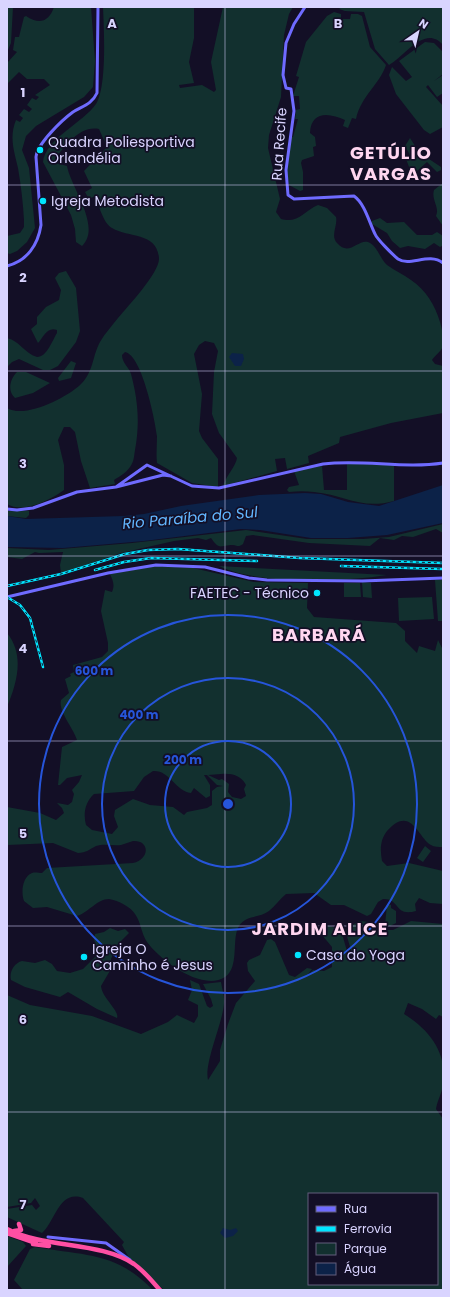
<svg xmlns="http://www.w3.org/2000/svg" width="450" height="1297" viewBox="0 0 450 1297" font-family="Poppins,sans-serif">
	<rect width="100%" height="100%" fill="#130f26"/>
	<path fill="#12302f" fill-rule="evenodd" d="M7,7h6l-2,36 -4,9z
		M54,7h37l4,54 -2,26 -9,10 -48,29 -10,10 -4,14 7,18 6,60 -8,14 -10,9 -7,3 -3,-1v-17l13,-3 4,-6v-7c-1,-17 -3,-35 -6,-52 -4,-17 -9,-31 -2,-48l4,2 3,-4 -4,-3 5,-6 5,3 3,-3 -5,-4 5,-7 4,2 3,-3 -4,-2 15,-10 -6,-6h-17l-8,-7 -12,12v-21l10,-11 -4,-2 2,-13h4l5,-20 2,-1c13,9 23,6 28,-9z
		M103,7h91v31l-5,24 5,21 -15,2 1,3 22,-3 12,7 2,-2 -5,-28 12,-55h70l-4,7 -5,21 -3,62 -12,38 -1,13 12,51 -4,13 5,7c17,5 23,-8 37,-14l9,3 9,9c2,8 -6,19 1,26 12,14 21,-4 31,-1 9,3 12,17 19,23 8,6 16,9 24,15 15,10 24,25 29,42 2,7 4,16 3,24 -1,5 -8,9 -11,14l3,4 8,2v47l-52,10 -51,14 -1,6 -31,13 1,7 -22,6 -2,-11 -10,1 2,12 -54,15c3,-10 13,-20 14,-28l-18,-25 -7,-19 2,-42 4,-21 -4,-8 -9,-2 -6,4 -5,9 8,40 -3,37 3,7 16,21v28l-26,-4 -35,-20c-1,-9 0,-18 0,-27 -2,-16 -15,-81 -32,-84l-3,3c0,8 7,12 9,19 7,26 9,49 4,76 -1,6 -1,12 -5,17 -4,6 -10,9 -16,13l1,4 -25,4 -9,-27 -6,-29 -5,-5h-6l-6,13 6,25v25c-14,10 -40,24 -57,14v-96c18,11 58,-10 72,-22 15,-13 13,-30 21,-44 5,-9 12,-16 18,-24 10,-12 42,-46 41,-60 -2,-26 -30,-20 -47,-30 -9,-5 -13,-23 -17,-32l-6,3 -4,-7 7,-4 -8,-17 23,-24 -8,-18c-19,-4 -34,17 -44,30l1,4 11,3c4,22 35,61 15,80l-6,-4 -1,-13 -4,-14 -28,-53c2,-23 41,-40 53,-58 11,-18 8,-74 7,-97z
		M342,7h101v38c-18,-21 -38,11 -54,20l-14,-16 -11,-37 -19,-1 -6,-2z
		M334,12l7,2v5h9l1,-5h7l4,2 8,31 16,18c-6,19 -25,31 -30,54l-4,-1 -4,10 -5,-2 2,-6c-15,-7 -34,-10 -35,13l5,4 1,9 -3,1 1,9 -12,4 -1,3 2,9v18l-3,1 -11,-6 -2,-14 4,-34h2l5,-18h-3l1,-9 4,-1 -1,-13h-6l6,-19 -3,-1 10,-34 21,-26z
		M425,42l9,1 9,9v22l-9,7 9,-6v18l-6,4 -9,-12 -2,2 17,19v21l-13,7 -6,-4 -28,-36 -7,-19 3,-8 14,14 6,-4 -13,-16z
		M410,138l7,11 -1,5 10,3 15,10v3l-4,2 -10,-10 -10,9 -6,1 -5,-13 4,-4 -5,-9z
		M443,183v43l-7,-10c4,-9 -5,-16 -2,-26z
		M380,218l7,5 17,-1 13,13h15l5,-3 6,4 -1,10 -2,1 -6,-4 -9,6 -17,-3 -8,2 -8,-7 -5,-8 -15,-9v-3z
		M66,271l10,17 4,43 -4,11 -18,24 -8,4h-7l-24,-11 -7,3 -5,5v-29c13,3 17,15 30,19 10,0 15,-16 20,-24v-3c-10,-4 -14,8 -19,13l-7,-14 6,-5v-7l9,-10 13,-7 2,-10 -6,-12 4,-5z
		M71,361l5,2 -5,15 -12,3 -1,-3z
		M17,372h9l24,11 -17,10 -18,5c-8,-7 -5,-19 2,-26z
		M347,463l47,2v36c-33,9 -49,-6 -80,-9 -8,-1 -16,-1 -25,0l-2,-2 2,-3 10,-2 -5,-14 28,-5 2,24h23z
		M7,511h22v4l-3,3 -19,-2z
		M443,524v9l-7,-4 -23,8 -11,-1 -8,4 -14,-2 -10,8 -61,-3 -56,-8 -7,1 -3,8c-4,3 -5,2 -10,1 -13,0 -13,6 -22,-7l-5,2 -8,-2 -24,3 -53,12 -60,20 -1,-8 3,-13 -24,1 -4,-1 -13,7 -15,-2v-9l42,2 83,-7 114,-13 61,9h56l26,-2z
		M157,566l36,2 61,14 54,1 -1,25 7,9 82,6 9,8v10l12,12 2,-7 16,5 3,-11 5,10v197c-4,0 -9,0 -12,-2 -13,-7 -20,-41 -44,-14 -7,9 -7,19 -5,30l5,5 22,-3 34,8v33l-13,-1 -11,-5 -4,6 1,7c-22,6 -16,-13 -33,-12l-5,3 -7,12 -4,2 -23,-11h-13l-17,-12 -28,1c-6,5 -11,12 -17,17 -9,7 -23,4 -30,15 -8,13 1,41 -14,51 -23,15 -65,-17 -78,-35 -6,-9 -6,-20 -12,-28 -4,-7 -18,-14 -26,-15 -12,0 -21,14 -32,17l-30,-9 -14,1 -9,-7c-3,-8 -2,-24 8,-28 3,-1 7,0 10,0l5,-5 86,-5c17,-4 17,-23 0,-22 -4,1 -8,3 -12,4 -9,1 -17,-2 -25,1 -6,3 -10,7 -18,7l-25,-10 -46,2v-38l33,6 16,7 8,-7 -2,-5 -5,-5 11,2 4,-3 2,-8 -2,-4 7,-8 3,-7 -15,3 -7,7h-2l4,-38 15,-7c-3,-11 -19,-29 -16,-40l8,-7 -4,-14 6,-3 -1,-2 4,-2 -1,-7 29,-8 6,-6v-8l-7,-32 4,-21 7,2c3,-7 1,-11 -2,-18zM153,771c17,-1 22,20 38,22l3,-5 12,10 4,-2v-11l-6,-10h3l10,10 6,1 -6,1 -5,4v14l-5,3 -20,4 -3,3 -11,-8 -23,-2 -17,-6 -18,11 -1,6 4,11 -6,7 -20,-4 -6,-5c-3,-11 -1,-23 8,-31l40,-3 10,-14zM221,774c10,-1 20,1 25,11l-2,4 2,7 -5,3 -9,-2 -4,-5 1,-8 -7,-5 -3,1 -11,-5z
		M219,566l168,9c-42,7 -130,10 -168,-9z
		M435,580h8v41h-5z
		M362,582l9,1 1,15 -9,-1z
		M344,583h16l1,14h-17z
		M432,597l2,22 -35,2 -1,-23z
		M7,633c18,22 10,50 0,74z
		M425,846l6,5 -8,11 -6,-4z
		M387,904l4,1v3l5,3v12l-6,3h-5z
		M359,921l11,1 18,8h5l18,-9 32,3v93l-4,-2 -3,4 -14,-10 -14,-6 -4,11c26,16 44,40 39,71 -1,8 -6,16 -7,24l7,10v171h-279l-35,-32 -7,-13 2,-3 -41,-44c-24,-9 -28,24 -41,35l-35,-16v-8l25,-4 4,5 4,-4 -5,-8 -4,5 -24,4v-212l23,10 62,11 49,18 27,-12 9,-7 17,8 4,-7v-11l-10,-5 4,-10 -2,-10 9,4 8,22 3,2 3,-2 -2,-7 -8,-15 18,-2c1,7 4,15 3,22 -2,21 -20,59 -16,76l12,-19v-11l8,-26 8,-21 19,-22 -7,-10 -1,-8 2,-3 11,-5 7,-15 4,-1 4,3 14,33 6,2 12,-9 5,1 -6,8 7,-7 11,1 8,-4v-20l-15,-18 3,-4 4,-1 17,6 9,32 4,-2 -9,-30zM309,1194h128v90h-128z
		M110,928l8,3 7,-2 4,4 -12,12 -6,14v10l-10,17c1,12 19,25 16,32l-20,-9 -29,-17 -8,5 -35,-10 -14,-7c-2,-8 3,-17 11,-19l13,2 10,-3 7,4 5,7 13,2 13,-4 15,-15 -4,-15 1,-5 9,-2z
		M7,1236l16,6 3,4 -19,21z
		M35,1247c49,9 80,4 118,43h-130l-9,-10 16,-31z"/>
	<path fill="#0c2248" d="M232,353l11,1 1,5 -3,7h-6l-6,-9z
		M443,485v38l-56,12 -39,3h-37l-51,-8 -19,-1 -97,12 -81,7 -56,-1v-31l19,3 98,-3 20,-2 37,-8 78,-11 46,-2 16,1 27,8 31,4z
		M223,1228l7,2 6,-2 2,3 -5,5 -8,2 -5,-5z"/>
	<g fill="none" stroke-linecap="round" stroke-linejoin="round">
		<path stroke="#6f6bff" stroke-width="3" d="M305,7l-11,17 -8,19 -3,32 3,13 5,1 3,22 -8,59 2,25 6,4 60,-3c11,8 15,26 21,38 2,5 18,21 23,25 12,8 31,-7 45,4
			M7,266c20,-5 31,-21 34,-41l-5,-68c1,-13 26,-37 37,-45 10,-6 19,-8 24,-19l1,-86
			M116,487l31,-22 45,21 27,2 104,-24c40,-5 80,5 120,-1
			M7,509l10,1 16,-2 44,-16 39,-5 47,-12 8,1
			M7,597l101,-24 48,-8 49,2 44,11 18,2 95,1 81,-3
			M48,1237l58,6 24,17"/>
		<path stroke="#ff4fa3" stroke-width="4.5" d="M7,1229c39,20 92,12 127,35 10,7 18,17 26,26
			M14,1231l7,-1 -2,-6
			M7,1233l29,10
			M33,1244l16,2"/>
		<defs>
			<path id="rail" d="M341,566l102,3
				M95,570l29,-8 27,-4 106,3
				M7,586l54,-12 64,-20 23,-4 30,-1 122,9 143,5
				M7,597l13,8 10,13 13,49"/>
		</defs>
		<use href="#rail" stroke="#00e5ff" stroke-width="2.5"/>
		<use href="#rail" stroke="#130f26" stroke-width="1" stroke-dasharray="3" stroke-linecap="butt"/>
	</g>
	<path fill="none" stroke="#d9d4ff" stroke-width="1" stroke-opacity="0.55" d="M225,7v1283M7,185h436M7,371h436M7,556h436M7,741h436M7,926h436M7,1112h436"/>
	<g fill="none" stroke="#2655da" stroke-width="2">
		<circle cx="228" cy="804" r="63"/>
		<circle cx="228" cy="804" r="126"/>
		<circle cx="228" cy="804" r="189"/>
	</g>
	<g fill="#00e5ff" stroke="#130f26" stroke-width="1.5">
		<circle cx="40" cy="150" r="4"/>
		<circle cx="43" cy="201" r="4"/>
		<circle cx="317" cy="593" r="4"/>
		<circle cx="298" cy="955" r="4"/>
		<circle cx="84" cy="957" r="4"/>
	</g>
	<g text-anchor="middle" stroke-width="3.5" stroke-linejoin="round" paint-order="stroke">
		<g font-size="14" fill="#d9d4ff" stroke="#130f26" text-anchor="start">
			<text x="48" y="147">Quadra Poliesportiva<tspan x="48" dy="16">Orlandélia</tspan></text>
			<text x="51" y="206">Igreja Metodista</text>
			<text x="309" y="598" text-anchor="end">FAETEC - Técnico</text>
			<text x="92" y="954">Igreja O<tspan x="92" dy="16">Caminho é Jesus</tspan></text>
			<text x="306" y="960">Casa do Yoga</text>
		</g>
		<g font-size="14" fill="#d9d4ff" stroke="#130f26">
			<text transform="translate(279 144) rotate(-86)" y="5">Rua Recife</text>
		</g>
		<g font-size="15" font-style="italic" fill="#62b6ff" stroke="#130f26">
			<text transform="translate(190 518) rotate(-5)" y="5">Rio Paraíba do Sul</text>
		</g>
		<g font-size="18" font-weight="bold" letter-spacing="1" fill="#ffd6f0" stroke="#130f26">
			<text x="391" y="159">GETÚLIO<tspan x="391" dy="21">VARGAS</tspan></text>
			<text x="319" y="641">BARBARÁ</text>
			<text x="320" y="935">JARDIM ALICE</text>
		</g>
	</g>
	<g font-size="13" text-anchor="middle" font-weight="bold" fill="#d9d4ff" stroke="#130f26" stroke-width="3.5" stroke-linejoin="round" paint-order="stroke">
		<text x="112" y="28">A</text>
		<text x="338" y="28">B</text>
		<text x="23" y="97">1</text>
		<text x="23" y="282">2</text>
		<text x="23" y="468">3</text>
		<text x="23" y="653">4</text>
		<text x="23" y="838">5</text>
		<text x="23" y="1024">6</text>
		<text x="23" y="1209">7</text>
	</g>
	<circle cx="228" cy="804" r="6" fill="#2655da" stroke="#130f26" stroke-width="2"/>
	<g font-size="12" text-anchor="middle" font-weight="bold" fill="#2655da" stroke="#130f26" stroke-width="3.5" stroke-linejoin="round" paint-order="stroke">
		<text x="94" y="675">600 m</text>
		<text x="139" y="719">400 m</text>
		<text x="183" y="764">200 m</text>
	</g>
	<rect width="450" height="1297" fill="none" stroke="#d9d4ff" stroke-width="16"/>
	<rect x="308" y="1193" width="130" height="92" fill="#130f26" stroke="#625e7d"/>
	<rect x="316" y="1206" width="20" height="6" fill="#6f6bff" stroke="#625e7d"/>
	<text x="344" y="1213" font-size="12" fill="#d9d4ff">Rua</text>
	<rect x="316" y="1226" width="20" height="6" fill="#00e5ff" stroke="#625e7d"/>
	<text x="344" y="1233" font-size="12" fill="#d9d4ff">Ferrovia</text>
	<rect x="316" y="1243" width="20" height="12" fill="#12302f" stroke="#625e7d"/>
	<text x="344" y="1253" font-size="12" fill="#d9d4ff">Parque</text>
	<rect x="316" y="1263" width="20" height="12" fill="#0c2248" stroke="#625e7d"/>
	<text x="344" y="1273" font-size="12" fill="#d9d4ff">Água</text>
	<g transform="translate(418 32) rotate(34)" stroke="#130f26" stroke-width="3" paint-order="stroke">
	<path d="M0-3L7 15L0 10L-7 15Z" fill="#d9d4ff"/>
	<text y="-6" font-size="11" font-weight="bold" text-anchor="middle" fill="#d9d4ff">N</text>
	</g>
</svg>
